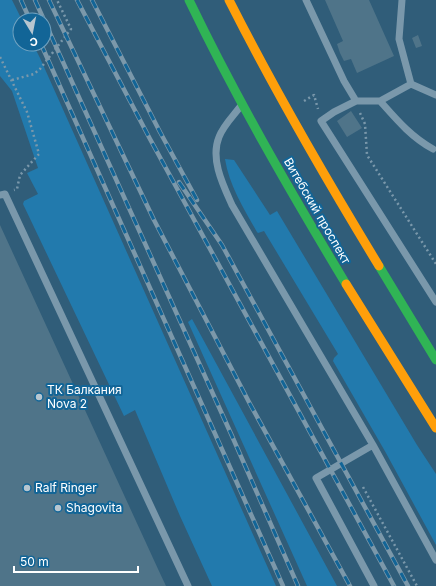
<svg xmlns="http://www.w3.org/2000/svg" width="436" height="586" viewBox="0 0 436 586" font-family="Inter,sans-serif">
	<rect width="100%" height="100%" fill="#305d79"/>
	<path fill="#227aad" d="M0,0h12l10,20h-2v24h13l7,14 236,528h-64l-32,-70 -45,-106 -11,6 -101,-212 1,-3 14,-7 -11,-21 11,-5 -26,-77 -12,-15z
		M225,159l9,1 36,55 7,-4 140,234 19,29v71l-50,-92 -53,-92 1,-3 4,-4 -74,-123 -6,2 -1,-1c-13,-23 -28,-47 -32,-73z
		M192,319l145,267h-30l-119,-264z"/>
	<path fill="#4f7489" d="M325,0h44l25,56 -37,17 -6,-14 -7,2 -4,-8 -3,-9 6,-3z
		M418,35l4,11 -6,2 -4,-10z
		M351,111l11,17 -15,9 -10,-16z
		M0,225l158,344 8,17h-166z"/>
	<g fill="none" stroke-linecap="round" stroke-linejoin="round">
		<path stroke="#7a98ab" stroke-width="2.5" stroke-dasharray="2 3" stroke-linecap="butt" d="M0,57l27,55 12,42 -19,21 -3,14 -3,1
			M12,80l22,-6 6,-5 31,-40 -14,-29
			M304,101l10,-6 4,14
			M360,113l5,11 2,31 69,109
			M363,487l54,99"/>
		<path stroke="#7a98ab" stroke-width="7" d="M306,0l38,81 12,20h24l31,-17 -12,-45 3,-39
			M411,84l25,11
			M356,101l-22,11 -13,9 115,181
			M380,101c16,18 31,36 53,48
			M240,107c-7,9 -17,19 -21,30 -9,22 4,48 13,68l141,240 63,115
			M0,195l5,-1 183,392
			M373,445l-57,33 58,108"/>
		<path stroke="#30b455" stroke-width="9" d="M189,0c47,98 101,191 157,284
			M379,266l57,94"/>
		<path stroke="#ff9f0a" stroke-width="9" d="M229,0c46,91 97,179 150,266
			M346,284l90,144"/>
		<defs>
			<path id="rail" d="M21,0l9,20
				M35,0l9,20
				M49,0l105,220 96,184 100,182
				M77,0l73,139 244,447
				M92,0l68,132 37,68
				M44,20l188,416 66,150
				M41,44l242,542
				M179,182l43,63 186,341"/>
		</defs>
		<use href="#rail" stroke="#7b98aa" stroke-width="4.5"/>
		<use href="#rail" stroke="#126597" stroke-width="3" stroke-dasharray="9" stroke-linecap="butt"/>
	</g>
	<g fill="#b7c6d0" stroke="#126597" stroke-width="1.5">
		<circle cx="39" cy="397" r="4"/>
		<circle cx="27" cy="488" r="4"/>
		<circle cx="58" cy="508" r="4"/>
	</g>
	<g text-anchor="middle" stroke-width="4" stroke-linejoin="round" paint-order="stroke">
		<g font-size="12" fill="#fff" stroke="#126597">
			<text transform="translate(317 211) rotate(60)" y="4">Витебский проспект</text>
		</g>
		<g font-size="12" fill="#fff" stroke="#126597" text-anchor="start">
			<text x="47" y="394">ТК Балкания<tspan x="47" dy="14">Nova 2</tspan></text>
			<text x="35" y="492">Ralf Ringer</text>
			<text x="66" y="512">Shagovita</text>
		</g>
	</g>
	<g transform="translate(32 32) rotate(170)"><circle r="19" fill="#126597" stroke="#71a3c1"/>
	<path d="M0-3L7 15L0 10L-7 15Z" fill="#b7c6d0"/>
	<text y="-6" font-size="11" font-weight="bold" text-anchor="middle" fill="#ffffff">С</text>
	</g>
	<path d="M14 566v6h124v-6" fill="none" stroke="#ffffff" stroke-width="2"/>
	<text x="20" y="566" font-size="12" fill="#ffffff" stroke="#126597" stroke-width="3" paint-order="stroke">50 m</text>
</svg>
